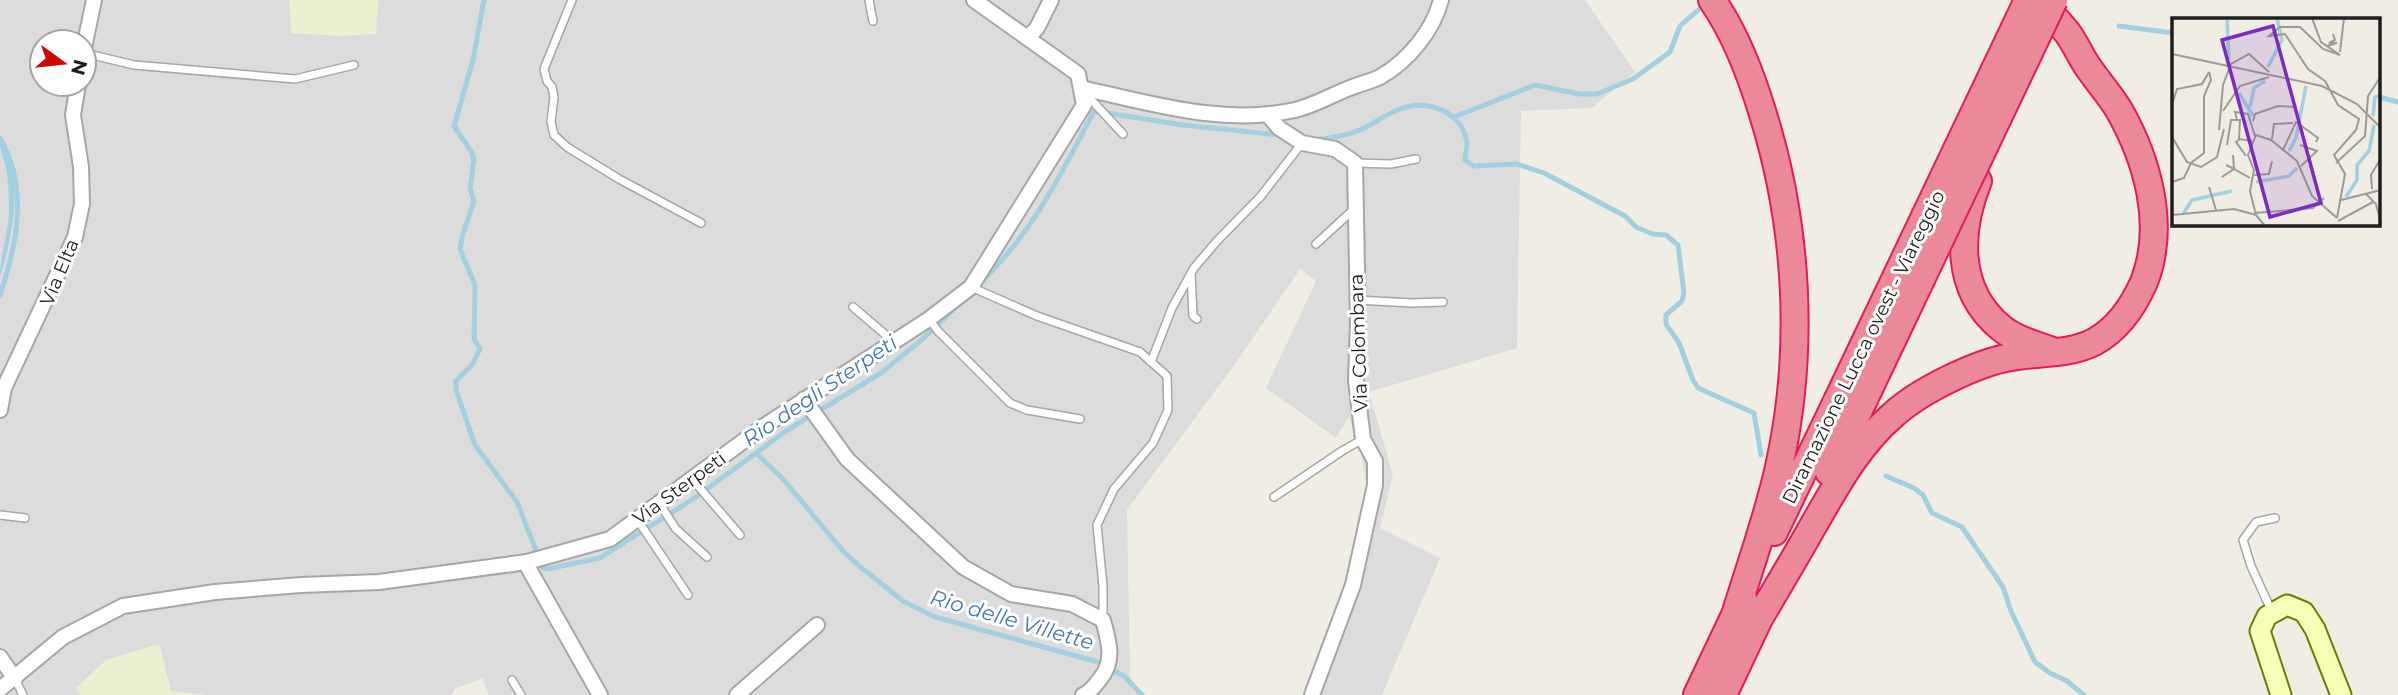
<svg xmlns="http://www.w3.org/2000/svg" width="2398" height="695" viewBox="0 0 2398 695" font-family="Montserrat,sans-serif">
	<rect width="100%" height="100%" fill="#f0ede5"/>
	<path fill="#dddcdc" fill-rule="evenodd" d="M0,0h1585l50,72 -43,36 -71,3 -4,237 -148,44 24,83 -13,53 60,30 -58,137h-80l40,-99 25,-109 -5,-29 -13,-41 -13,21 -70,-50 50,-107 -16,-12 -65,95 -108,146 3,168 13,17h-654l-7,-17 -27,11 -4,6h-451zM42,42h42v42h-42z"/>
	<path fill="#edf0cf" d="M289,0h89l-2,34 -37,2 -48,-3z
		M159,644l12,47 35,4h-126l-4,-7 30,-28z"/>
	<path fill="#a3d0e0" d="M0,141c27,34 11,99 0,136 0,-24 10,-47 9,-71 0,-11 -1,-22 -2,-33 -2,-11 -7,-20 -7,-32z"/>
	<g fill="none" stroke-linecap="round" stroke-linejoin="round">
		<path stroke="#a3d0e0" stroke-width="5" d="M484,0l-11,60 -19,66 17,25 3,8 -4,29 4,13 -12,36 -2,12 15,36 -1,54 6,10 -8,16 -16,16v9l19,55 42,57 26,66 4,1 53,-11 93,-59 93,-68 95,-58 44,-36 33,-32
			M2119,26l55,7
			M2379,97l19,5
			M1454,117l81,-32 45,9h17l36,-15 37,-27 10,-26 26,-23
			M0,138c29,49 17,107 0,157
			M1314,140c15,-2 29,-3 43,-9 15,-5 28,-17 43,-22 27,-11 64,3 67,35 0,5 -2,11 -2,16l9,6 43,-2 27,9 81,43 11,11 17,7 13,1 12,10 6,48 -2,8 -16,14v9l13,19 14,37 5,8 56,25 7,42
			M980,283c51,-48 82,-110 114,-172l89,14 97,10
			M757,454l26,25 60,72 15,14 45,36 32,16 163,45 26,14 18,19
			M1886,476l28,12 9,7 9,18 30,14 41,60 8,24 24,51 15,11 17,8 17,14"/>
		<defs>
			<path id="lane" d="M572,0l-28,69 3,12 5,6 2,10 -3,25 3,13 13,12 52,32 82,44
				M869,0l4,21
				M84,53l50,12 161,14 59,-14
				M1083,91l40,43
				M1355,163l36,1 25,-5
				M1316,244l38,-35
				M1191,274l2,42 4,3
				M971,287l66,29 103,36 27,24 1,34 -15,33 -39,46 -17,36 6,61v34
				M1357,300l55,3 31,-1
				M853,307l41,35
				M929,319l9,12 72,72 17,7 53,9
				M1151,362l21,-54 22,-40 23,-27 44,-45 41,-53
				M692,479l48,56
				M1274,497l68,-46 21,-12
				M659,503l17,26 31,28
				M0,515l25,3
				M637,519l51,76
				M2272,612l-21,-46 -8,-26 13,-18 19,-4
				M15,679l8,16
				M512,680l9,15"/>
			<path id="street" d="M1027,38l10,-10 14,-28
				M84,48l10,-48
				M1081,88c70,15 142,38 214,22 21,-5 40,-17 60,-24 8,-3 17,-5 25,-9 28,-16 53,-46 61,-77
				M1268,115l11,13 23,15 33,6 20,14 3,159 -2,59 7,58 12,22v24l-22,100 -41,110
				M804,399l43,60 116,108 48,27 61,10 31,16c6,22 12,41 -3,59 -5,6 -9,13 -17,16
				M0,410l4,-22 71,-151 7,-33 -1,-37 -8,-52 5,-31
				M525,562l75,133
				M0,657l15,22
				M0,689l63,-52 60,-31 92,-14 86,-7 78,-3 148,-20 83,-23 154,-113 165,-107 42,-32 113,-182 -6,-31 -104,-74
				M737,695l80,-70"/>
			<path id="secondary" d="M2281,695l-21,-64 7,-15 20,-11 17,7 11,17 26,66"/>
			<path id="highway" d="M1712,0c23,33 38,72 50,111 36,114 43,239 17,356 -11,50 -29,99 -44,148
				M1978,181c-20,50 -23,108 22,146 14,12 33,17 50,23
				M1829,472l30,-62
				M1774,532l63,-131
				M1757,622c19,-32 38,-64 56,-96 23,-40 45,-81 80,-111 26,-24 83,-52 118,-58 27,-5 58,-2 83,-15 24,-13 39,-35 50,-60 22,-56 4,-121 -25,-172 -9,-15 -21,-28 -31,-43 -8,-11 -13,-25 -22,-36 -9,-11 -19,-21 -29,-31
				M1697,695l46,-97
				M1723,695l41,-87"/>
		</defs>
		<use href="#lane" stroke="#a6a6a6" stroke-width="10"/>
		<use href="#street" stroke="#a6a6a6" stroke-width="18"/>
		<use href="#secondary" stroke="#6b7c00" stroke-width="23"/>
		<use href="#highway" stroke="#e51b5a" stroke-width="30"/>
		<use href="#lane" stroke="#fff" stroke-width="7"/>
		<use href="#street" stroke="#fff" stroke-width="14"/>
		<use href="#secondary" stroke="#f7fdb6" stroke-width="19"/>
		<use href="#highway" stroke="#ec8998" stroke-width="26"/>
		<defs>
			<path id="highway-bridge" d="M1837,401l191,-401
				M1859,410l195,-410"/>
		</defs>
		<use href="#highway-bridge" stroke="#e51b5a" stroke-width="30" stroke-linecap="butt"/>
		<use href="#highway-bridge" stroke="#ec8998" stroke-width="26"/>
	</g>
	<g text-anchor="middle" stroke-width="6" stroke-linejoin="round" paint-order="stroke">
		<g font-size="19" fill="#1f1f1f" stroke="#fff">
			<text transform="translate(59 272) rotate(-67)" y="7">Via Elta</text>
			<text transform="translate(1358 343) rotate(-92)" y="7">Via Colombara</text>
			<text transform="translate(1863 347) rotate(-64)" y="7">Diramazione Lucca ovest - Viareggio</text>
			<text transform="translate(679 488) rotate(-36)" y="7">Via Sterpeti</text>
		</g>
		<g font-size="21" font-style="italic" fill="#4679b5" stroke="#fff">
			<text transform="translate(820 391) rotate(-34)" y="7">Rio degli Sterpeti</text>
			<text transform="translate(1012 620) rotate(16)" y="7">Rio delle Villette</text>
		</g>
	</g>
	<g transform="translate(2172 18)">
		<rect width="208" height="208" fill="#f0ede5"/>
		<path fill="none" stroke="#a3d0e0" stroke-width="3.5" d="M55,0l2,42M96,49l14,-27 -5,-22M67,75l14,23M78,89l4,-19 11,-7M201,98l2,-19 6,-2M117,133l7,-13 10,-52M84,164l33,-6 8,-8M174,179l11,-17v-15l12,-14 5,-26M11,196l9,-14 40,-9"/>
		<path fill="none" stroke="#9c9b96" stroke-width="2" d="M140,0l9,24 19,13 -17,-6 -23,-22h-20l-11,9 16,-2 23,35 17,12 13,24 21,14 -3,11 -22,25 11,19 -8,44M155,28l10,-3h-8l6,-3 -2,-6M168,34l4,-34M0,36l150,32 35,18 24,24M0,87l5,-16 25,-5 7,-12M51,93l17,-25 29,-9M65,102l-2,-8 13,2 7,22M81,103l2,-7 23,-8 17,1M47,112l4,-45 8,-21 18,-10 20,18M0,119l15,25 14,5 16,-10 7,-28M68,121l-4,3 10,14M100,121l2,-15 19,-1M55,127l4,-25h9l-1,19 13,2M128,127l17,6 -16,15M111,132l13,-28 22,16 -2,4M164,145l29,-27 3,-40 13,-20M54,147l8,4 -1,-14M81,157l16,-1 3,-13M50,159l12,-8 16,9M0,164l12,-4 7,-15 13,-10v-57l7,-16 -2,-8M37,169l7,23M200,171l-1,-14 10,-17M193,175l11,11 5,20M169,182l40,-10M83,195l58,-5 11,-10M0,197l62,-6 22,6 9,11M84,197l-6,-24 4,-21 -6,-15 8,-20 15,5 26,21 15,35 25,22M166,203l35,-19"/>
		<path fill="#7b2cbf" fill-opacity="0.15" stroke="#7b2cbf" stroke-width="3.5" d="M101,8l48,177 -51,14 -48,-177z"/>
		<rect width="208" height="208" fill="none" stroke="#1f1f1f" stroke-width="3.5"/>
	</g>
	<g transform="translate(63 63) rotate(105)"><circle r="33" fill="#ffffff" stroke="#a5a5a5" stroke-width="2"/>
	<path d="M0-5L12 26L0 18L-12 26Z" fill="#ce0700"/>
	<text y="-10" font-size="19" font-weight="bold" text-anchor="middle" fill="#1f1f1f">N</text>
	</g>
</svg>
